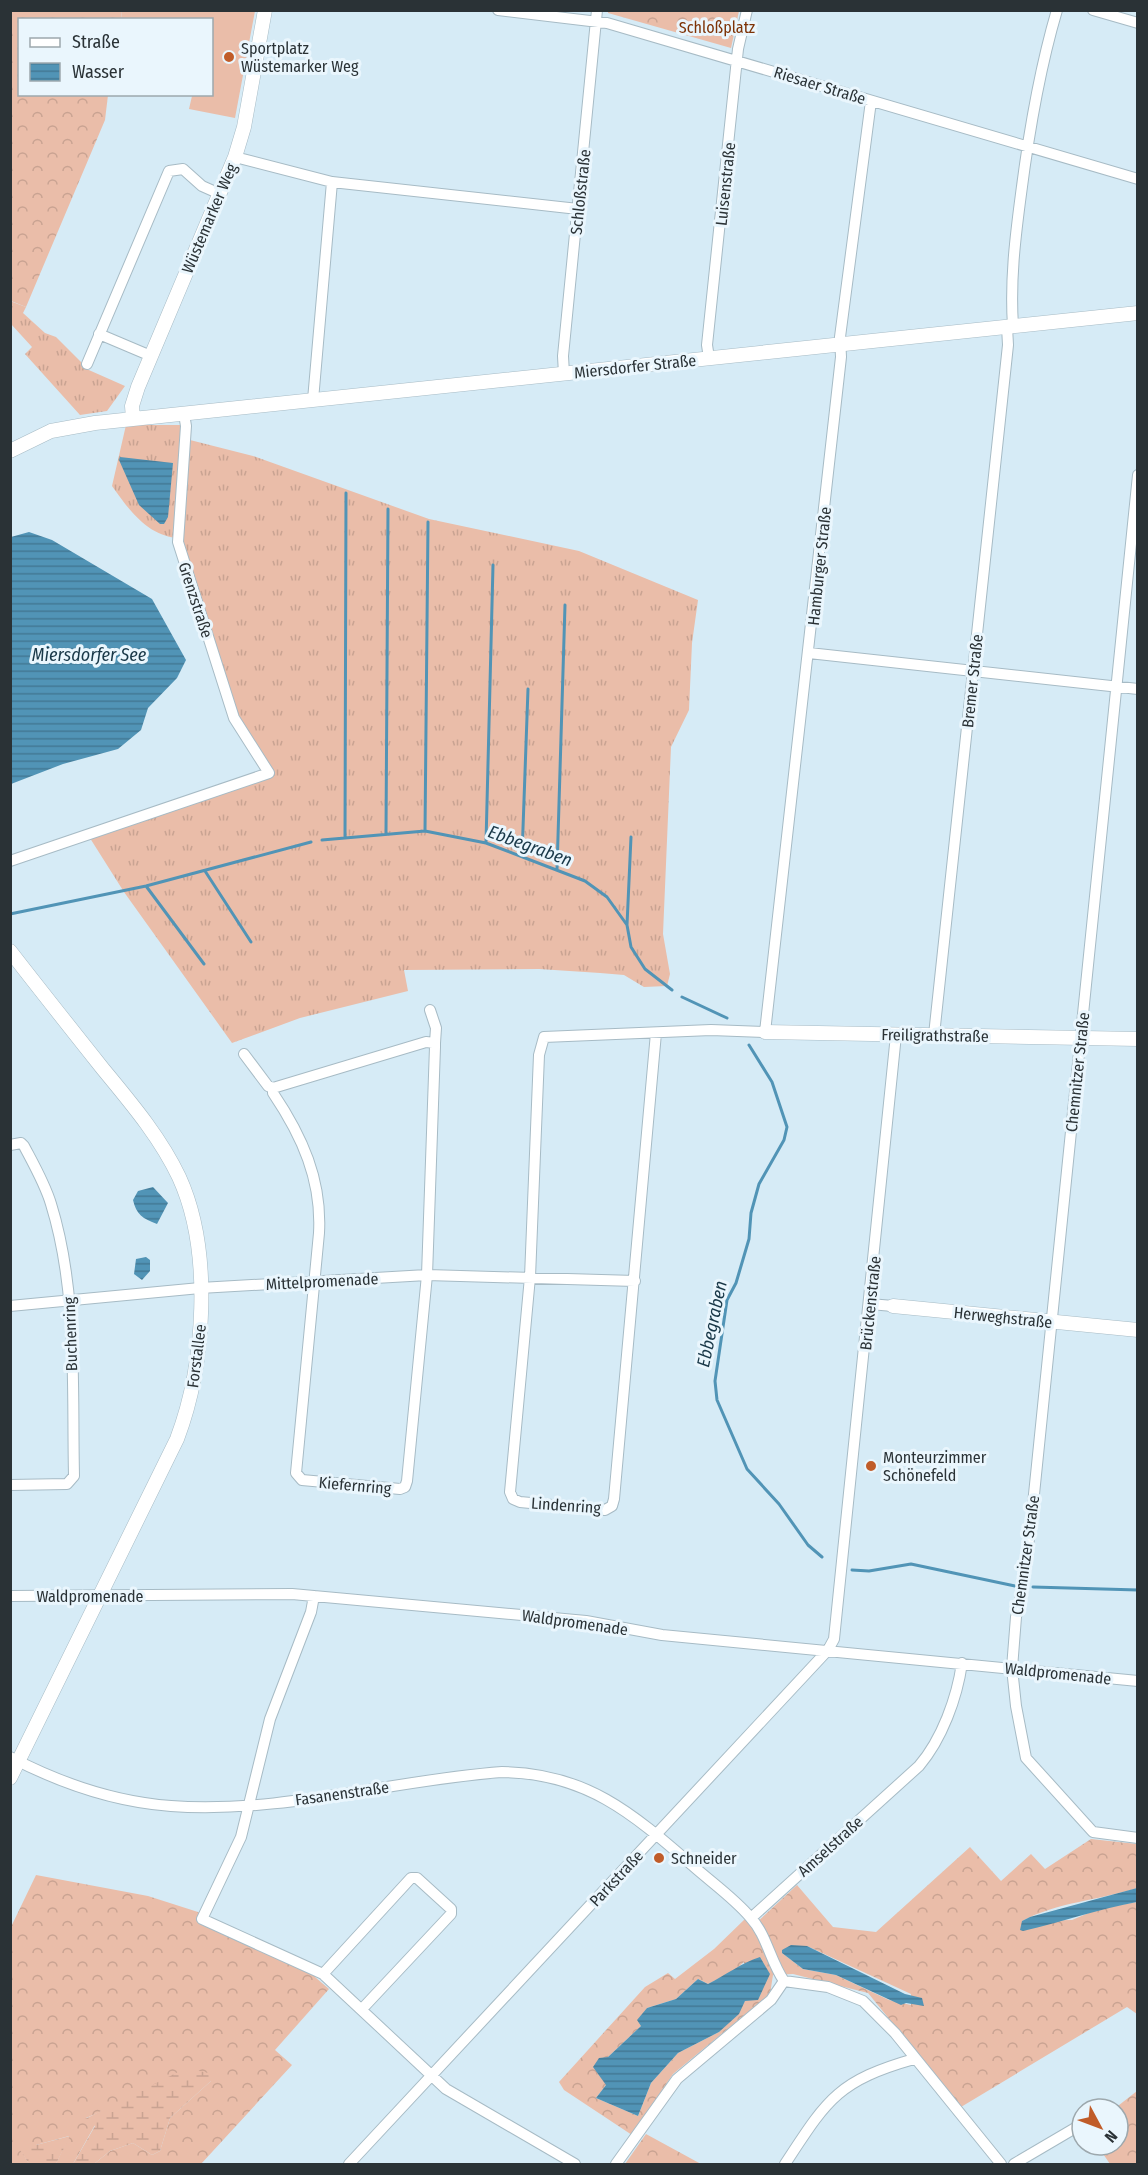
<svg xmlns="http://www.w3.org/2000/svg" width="1148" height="2175" viewBox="0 0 1148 2175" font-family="'Fira Sans Condensed',sans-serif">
	<defs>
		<pattern id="grass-tufts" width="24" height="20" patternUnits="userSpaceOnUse" patternTransform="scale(1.5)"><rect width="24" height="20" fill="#eabda9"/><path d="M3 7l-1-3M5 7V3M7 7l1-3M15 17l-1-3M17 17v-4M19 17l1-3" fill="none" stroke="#c9a392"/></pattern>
		<pattern id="forest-crowns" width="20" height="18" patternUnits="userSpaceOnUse" patternTransform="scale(1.5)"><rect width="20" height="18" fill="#eabda9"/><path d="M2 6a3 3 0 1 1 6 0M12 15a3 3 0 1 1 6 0" fill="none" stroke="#c9a392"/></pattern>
		<pattern id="wetland-marsh" width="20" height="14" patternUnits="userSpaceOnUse" patternTransform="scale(1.5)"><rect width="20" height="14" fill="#eabda9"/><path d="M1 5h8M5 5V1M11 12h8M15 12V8" fill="none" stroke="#c9a392"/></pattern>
		<pattern id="water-rules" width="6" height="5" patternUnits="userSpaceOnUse" patternTransform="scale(1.5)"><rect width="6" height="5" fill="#5194b6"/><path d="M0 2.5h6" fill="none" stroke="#437995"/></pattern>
	</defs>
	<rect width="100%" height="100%" fill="#d6ebf6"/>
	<path fill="url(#grass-tufts)" d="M10,301l16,6 -3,6 22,20 11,4 26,26v4l43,19 -18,25 -27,4 -55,-61 7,-7 -21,-23z
		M126,425h54l10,15 63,16 176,63 150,32 119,49 -6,43 -3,67 -18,37 -8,187 7,40 -3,12 -23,1 -20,-12 -24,-2 -61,-4 -135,1 4,21 -108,27 -68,25 -108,-151 -36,-57 185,-58 -3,-9 -34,-51 -55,-179c-32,0 -52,-28 -69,-52z"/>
	<path fill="url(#forest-crowns)" fill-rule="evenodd" d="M10,11h112l-1,8 -101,1v74l88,1 -3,25 -79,187 -15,-6z
		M608,11l131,-1v1l-8,37 -123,-35z
		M1091,1839l46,5v44c-37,12 -79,14 -115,33l50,-1 26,-11 39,-7v112l-10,-7 -166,100 -93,-114 -75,-19 -20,1 -3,19 -97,80 -41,61 -68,-45 -5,-8 86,-95 23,-14 7,6 39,-30 31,-30 8,7 44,-41 36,42 43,5 94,-85 31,34 30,-27 14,15zM807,1946l104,48v11l-22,-5 -53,-25 -33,-6 -21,-16zM744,1962l1,39 -26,31 -41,21 -27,30 -13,33 -42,-18 10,-13 2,-28 33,-31 6,-18 29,-9 22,-20 10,5 25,-12z
		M36,1875l112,21 50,16 124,57 -7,8 14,12 -54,61 17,15 -91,99h-107l16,-13 23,-8 19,12 8,-4 10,-33 41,-37 -104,28 -21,9 9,7 -22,39h-17l13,-28 -33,9h-18l11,19h-18l-1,-235z
		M1137,2091v73h-27l-13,-19h21v-36h-4z
		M646,2134l55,30h-76z"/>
	<path fill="url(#wetland-marsh)" d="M186,2068l22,5 3,8 -41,37 -10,33 -8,4 -19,-12 -23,8 -16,13h-21l22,-38 -10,-7z
		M70,2136l-14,28h-27l-12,-19h19z"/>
	<path fill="#eabda9" d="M122,11h133l-20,107 -46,-9 3,-13 -8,-1 28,-1v-74l-91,-1z"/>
	<path fill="url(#water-rules)" d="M120,457l53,6 -5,54 -4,7h-4l-21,-19 -20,-45z
		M29,532l23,8 100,59 34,61 -9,18 -29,30 -7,22 -23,19 -55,15 -52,20v-247z
		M153,1187l15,16 -11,21c-14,-5 -21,-10 -24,-24l5,-9z
		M146,1257l4,3v11l-8,9 -8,-6 2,-15z
		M1137,1888v14c-39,7 -75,20 -114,29l-3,-1 2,-9 8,-4z
		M791,1945l16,1 98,48 17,4 2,8 -18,-3 -5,2 -65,-30 -33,-6 -21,-16v-3z
		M760,1957l10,17 -12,26 -13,1 -6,13 -20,18 -41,21 -27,30 -13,33 -42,-18 10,-13 -13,-18 6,-9 9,-1 33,-31 -4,-6 10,-12 29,-9 22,-20 10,5c18,-9 33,-21 52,-27z"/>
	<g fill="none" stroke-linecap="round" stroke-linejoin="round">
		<path stroke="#5194b6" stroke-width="3" d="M425,831l3,-309
			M386,834l2,-325
			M345,838l1,-345
			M322,840l103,-9 61,12 99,38 22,16 20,28 4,22 14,22 27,21
			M486,843l7,-278
			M522,856l6,-167
			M557,870l8,-265
			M205,871l46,71
			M146,886l58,78
			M10,914l136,-28 165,-44
			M627,925l4,-88
			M682,997l45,21
			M749,1045l23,37 15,45 -3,13 -25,44 -8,29 -2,26 -13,44 -9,17 -12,81 2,19 30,69 32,35 29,41 14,12
			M852,1570l17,1 42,-7 104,22
			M1033,1587l105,3"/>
		<defs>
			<path id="street" d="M498,10l109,13 531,156
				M1093,10l45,13
				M235,157l97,25 246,27
				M1013,326c-3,-45 2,-87 8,-132 8,-63 18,-123 36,-184
				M99,334l52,22
				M709,358l-2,-13 31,-296 9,-39
				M87,364l82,-193 14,-2 19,17 18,8
				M564,374l-1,-18 34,-346
				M313,400l19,-218
				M1138,475l-105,1029 -9,78 -8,35 -4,51 4,38 10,52 67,74 45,6
				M809,653l329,36
				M10,861l259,-88 -35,-55 -56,-176 8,-116 -2,-12
				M430,1010l6,18 -1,15
				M656,1033l-42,466 -2,7 -7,4 -85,-8 -7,-3 -3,-7 20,-215 9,-222 5,-18 167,-7 54,2 76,-675 -1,-20 31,-236
				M934,1035l74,-690 -1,-18
				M426,1042l9,1v4l-8,228 -20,206 -2,6 -5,2 -98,-9 -6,-7 23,-240c3,-53 -17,-97 -46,-140v-5z
				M244,1054l24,32 5,2
				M10,1145l11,-2 3,3c10,19 21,38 27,58 27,87 21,182 23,272l-7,8 -57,1
				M870,1304l23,2
				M10,1306l190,-18 227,-13 208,6
				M10,1596l282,-2 294,27 76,14 476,46
				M314,1596l-3,16 -41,107 -29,118 -39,82 121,55 123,115 129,75
				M10,1757c50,26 105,45 161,49 111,8 221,-26 331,-34 84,1 130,41 190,93 19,17 42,33 58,52 17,18 20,44 34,64
				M751,1918l168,-152c23,-27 38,-68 43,-103
				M323,1974l88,-96h6l34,31v5l-89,95
				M784,1981l44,6 35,14 32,32 106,131
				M349,2164l479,-514 6,-11 62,-604
				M616,2164l61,-85 94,-79 13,-19
				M785,2164c42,-64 52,-83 129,-105
				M1014,2164l68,-40"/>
			<path id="secondary" d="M133,419l-1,-13 6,-19 97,-230 9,-30 21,-117
				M10,451l41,-20 44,-8 1043,-110
				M10,951c31,40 62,79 93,118 28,34 57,68 76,108 34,74 26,188 -2,262l-167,339
				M765,1032l373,7
				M893,1306l245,24"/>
		</defs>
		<use href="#street" stroke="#a7bbc5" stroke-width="12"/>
		<use href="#secondary" stroke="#a7bbc5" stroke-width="15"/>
		<use href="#street" stroke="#fff" stroke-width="10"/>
		<use href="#secondary" stroke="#fff" stroke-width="14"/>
	</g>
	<g fill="#c05c29" stroke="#eaf6fd" stroke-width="2">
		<circle cx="229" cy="57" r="6"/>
		<circle cx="871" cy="1466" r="6"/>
		<circle cx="659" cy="1858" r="6"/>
	</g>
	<g text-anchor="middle" stroke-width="6" stroke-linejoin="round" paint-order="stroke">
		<g font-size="16" fill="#7d3206" stroke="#eaf6fd">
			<text x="717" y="33">Schloßplatz</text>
		</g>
		<g font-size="16" fill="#2a3236" stroke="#eaf6fd" text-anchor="start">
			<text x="241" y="54">Sportplatz<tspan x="241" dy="18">Wüstemarker Weg</tspan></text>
			<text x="883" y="1463">Monteurzimmer<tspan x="883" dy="18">Schönefeld</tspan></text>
			<text x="671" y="1864">Schneider</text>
		</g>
		<g font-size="16" fill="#2a3236" stroke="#eaf6fd">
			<text transform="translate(820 85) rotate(17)" y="6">Riesaer Straße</text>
			<text transform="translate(725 184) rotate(-84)" y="6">Luisenstraße</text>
			<text transform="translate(580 192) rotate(-84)" y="6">Schloßstraße</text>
			<text transform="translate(209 218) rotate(-67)" y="6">Wüstemarker Weg</text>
			<text transform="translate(635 366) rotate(-6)" y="6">Miersdorfer Straße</text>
			<text transform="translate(819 566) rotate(-84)" y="6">Hamburger Straße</text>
			<text transform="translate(196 600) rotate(72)" y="6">Grenzstraße</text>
			<text transform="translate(972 681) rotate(-84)" y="6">Bremer Straße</text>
			<text transform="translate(935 1035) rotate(1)" y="6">Freiligrathstraße</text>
			<text transform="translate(1077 1072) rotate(-84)" y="6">Chemnitzer Straße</text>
			<text transform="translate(322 1281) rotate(-3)" y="6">Mittelpromenade</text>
			<text transform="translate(870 1303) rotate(-84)" y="6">Brückenstraße</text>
			<text transform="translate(1003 1317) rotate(6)" y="6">Herweghstraße</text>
			<text transform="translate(70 1334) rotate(-92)" y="6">Buchenring</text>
			<text transform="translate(196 1356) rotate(-83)" y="6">Forstallee</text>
			<text transform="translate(355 1485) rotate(5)" y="6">Kiefernring</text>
			<text transform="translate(566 1505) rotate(4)" y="6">Lindenring</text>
			<text transform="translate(1025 1555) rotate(-82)" y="6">Chemnitzer Straße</text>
			<text x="90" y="1602">Waldpromenade</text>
			<text transform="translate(575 1622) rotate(8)" y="6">Waldpromenade</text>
			<text transform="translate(1058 1673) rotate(6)" y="6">Waldpromenade</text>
			<text transform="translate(342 1793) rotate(-8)" y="6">Fasanenstraße</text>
			<text transform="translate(830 1846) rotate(-42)" y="6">Amselstraße</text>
			<text transform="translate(616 1878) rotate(-47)" y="6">Parkstraße</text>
		</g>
		<g font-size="18" font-style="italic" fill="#193848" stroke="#eaf6fd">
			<text x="89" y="661">Miersdorfer See</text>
			<text transform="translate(530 846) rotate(20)" y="6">Ebbegraben</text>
			<text transform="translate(712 1324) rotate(-78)" y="6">Ebbegraben</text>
		</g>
	</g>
	<rect width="1148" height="2175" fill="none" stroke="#2a3236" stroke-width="24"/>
	<rect x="18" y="18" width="195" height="78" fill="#eaf6fd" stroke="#9da8ad" stroke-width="1.5"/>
	<rect x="30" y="38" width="30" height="9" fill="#ffffff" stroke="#9da8ad" stroke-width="1.5"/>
	<text x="72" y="48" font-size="18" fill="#2a3236">Straße</text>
	<rect x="30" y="63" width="30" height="18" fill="url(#water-rules)" stroke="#9da8ad" stroke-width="1.5"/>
	<text x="72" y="78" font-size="18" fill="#2a3236">Wasser</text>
	<g transform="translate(1100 2127) rotate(131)"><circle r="28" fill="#eaf6fd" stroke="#9da8ad" stroke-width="1.5"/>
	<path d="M0-4.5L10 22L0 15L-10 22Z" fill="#c05c29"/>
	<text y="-9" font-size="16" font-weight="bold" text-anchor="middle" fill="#2a3236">N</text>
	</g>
</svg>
